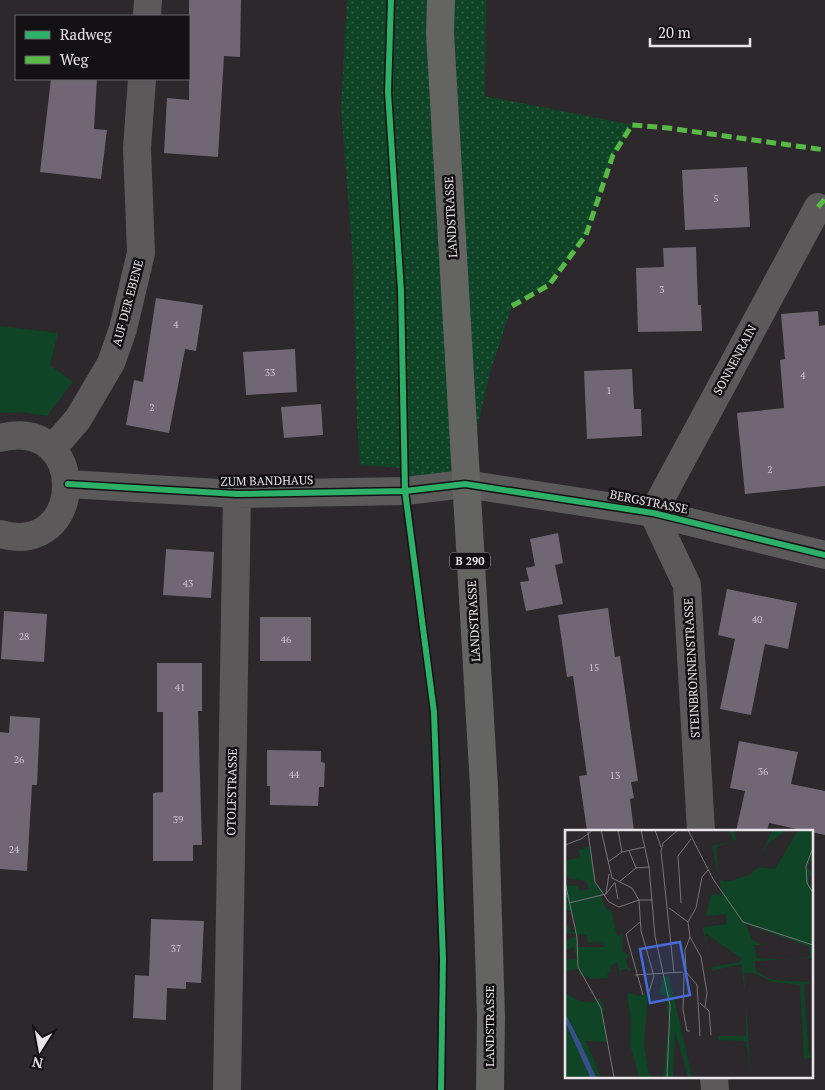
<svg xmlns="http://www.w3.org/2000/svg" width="825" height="1090" viewBox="0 0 825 1090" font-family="'PT Serif',serif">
	<defs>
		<pattern id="grass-dots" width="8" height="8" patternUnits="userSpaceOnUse" patternTransform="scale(1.25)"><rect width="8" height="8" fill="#0f4426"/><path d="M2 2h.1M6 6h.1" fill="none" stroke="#325f46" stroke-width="1.8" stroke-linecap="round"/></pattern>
	</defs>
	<rect width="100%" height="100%" fill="#2c282c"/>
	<path fill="url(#grass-dots)" d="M347,0h139l-1,96 147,29 -19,30 -27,80 -37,50 -37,21 -23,69 -24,109 -60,7 -1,-23 -44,-3 -3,-44 -4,-160 -12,-153z"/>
	<path fill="#0f4426" d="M0,326l58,7 -8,32 23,17 -26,34 -27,-4 -20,1z"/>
	<path fill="#706674" d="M189,0h52l-1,57 -16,-1 -6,101 -54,-4 3,-55 22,2z
		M51,79h46l-3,50 13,1 -6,49 -61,-7z
		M747,167l3,60 -65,3 -3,-60z
		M696,247l2,58h3l1,26 -64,1 -2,-64 28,-1 -1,-19z
		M156,298l47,7 -7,46 -11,-2 -16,84 -43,-8 8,-45 9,2z
		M818,311l1,15 6,-1v161l-80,8 -8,-81 47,-5 -4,-48 5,-1 -4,-45z
		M295,349l2,43 -51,3 -3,-43z
		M632,369l2,40h7l1,27 -55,3 -3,-68z
		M321,404l2,31 -39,3 -3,-31z
		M558,533l5,30 -8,2 8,39 -37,7 -6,-29 9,-1 -3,-13 9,-2 -5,-27z
		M166,549l48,3 -3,46 -48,-3z
		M727,589l70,14 -9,46 -23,-5 -14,71 -31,-6 15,-70 -17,-4z
		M608,608l7,49 5,-1 18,125 -7,1 3,16 -4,1 4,32h-47l-8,-55 8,-1 -14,-99 -6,1 -9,-62z
		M4,611l43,3 -3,48 -43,-3z
		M260,617h51v44h-51z
		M157,663h45v48h-4l4,134h-9v16h-40v-68l10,-1v-80h-6z
		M10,716l30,2 -3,67h-5l-5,86 -27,-2v-137l9,1z
		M739,741l59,11 -7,32 34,7v44l-56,-12 -2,8h-31l9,-40 -15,-3z
		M267,750l54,1v11l4,1 -1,24h-5l-1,19 -48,-1v-19h-3z
		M151,919l53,2 -3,62 -15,-1v7l-19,-1 -1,32 -33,-2 2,-43 14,1z"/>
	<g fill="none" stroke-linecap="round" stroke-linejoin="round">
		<path stroke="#5b595a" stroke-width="28" d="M147,16l1,-16
			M0,438c90,-23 86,121 0,96
			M52,449l26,-30 33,-56 12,-34 18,-76 -4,-105 5,-69
			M68,484l169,10 168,-3 60,-7 188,29 172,42
			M701,831l-14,-246 -34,-72 165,-306
			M714,1076l1,14
			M227,1090l10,-596"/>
		<path stroke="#646462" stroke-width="28" d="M441,0l-1,33 44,754 7,230 -1,73"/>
		<path stroke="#58b947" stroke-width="5" stroke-dasharray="10 5" stroke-linecap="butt" d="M818,207l7,-8
			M512,306l37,-21 37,-50 27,-80 19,-30 36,3 157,22"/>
		<defs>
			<path id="cycleway" d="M391,0l-3,92 13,199 4,200 29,221 9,247 -2,131
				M68,484l169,10 168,-3 60,-7 188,29 172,42"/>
		</defs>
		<use href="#cycleway" stroke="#131114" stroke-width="9"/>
		<use href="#cycleway" stroke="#2db169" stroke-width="6"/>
	</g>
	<g text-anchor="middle" stroke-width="5" stroke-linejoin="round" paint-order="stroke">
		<g font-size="10" fill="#cbc5cc">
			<text x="716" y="202">5</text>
			<text x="662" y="293">3</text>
			<text x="176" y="328">4</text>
			<text x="270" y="376">33</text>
			<text x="803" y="379">4</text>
			<text x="609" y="394">1</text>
			<text x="152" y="411">2</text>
			<text x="770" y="473">2</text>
			<text x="188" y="587">43</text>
			<text x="757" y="623">40</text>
			<text x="24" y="640">28</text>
			<text x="286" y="643">46</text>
			<text x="594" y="671">15</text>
			<text x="180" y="691">41</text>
			<text x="19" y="763">26</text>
			<text x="763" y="775">36</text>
			<text x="294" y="778">44</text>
			<text x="615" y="779">13</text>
			<text x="178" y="823">39</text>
			<text x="14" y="853">24</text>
			<text x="176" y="952">37</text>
		</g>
		<rect fill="#131114" stroke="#a9a5aa" stroke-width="1" x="450" y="552.5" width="40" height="17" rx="4"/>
		<g font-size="11" font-weight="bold" fill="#e9e5ea">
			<text x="470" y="565">B 290</text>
		</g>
		<g font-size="12" fill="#e9e5ea" stroke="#131114">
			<text transform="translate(451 217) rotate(-93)" y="4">LANDSTRASSE</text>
			<text transform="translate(128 303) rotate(-75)" y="4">AUF DER EBENE</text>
			<text transform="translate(735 360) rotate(-62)" y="4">SONNENRAIN</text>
			<text transform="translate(267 481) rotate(-1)" y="4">ZUM BANDHAUS</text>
			<text transform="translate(649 502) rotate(11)" y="4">BERGSTRASSE</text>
			<text transform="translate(474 621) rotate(-93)" y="4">LANDSTRASSE</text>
			<text transform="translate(692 668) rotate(-93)" y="4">STEINBRONNENSTRASSE</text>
			<text transform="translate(232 792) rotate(-89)" y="4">OTOLFSTRASSE</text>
			<text transform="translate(490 1026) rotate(-90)" y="4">LANDSTRASSE</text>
		</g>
	</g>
	<g transform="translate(565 830)">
		<rect width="248" height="248" fill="#2c282c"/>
		<path d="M164,0h5l2,10 -20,7 3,32 6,3 25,-7 9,-8 16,2 23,-39h14v30l-4,6 4,8 -4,4 4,11v69l-57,3v6l2,5 16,8 39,2 -8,3 5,70 3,2 -8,3 -4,-75 -27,-3 -19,-9h-10l7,104 -5,-36 -27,-1 -1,-4h28v-38l-5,-34 -29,7v-4l28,-5 1,-4 -36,-25 4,24 -6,-27v-3l24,-3 -1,-10 -19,2v-4l4,-17 11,-1 -10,-48 21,-5zM181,94l64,23v10l-24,3 -29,-2 -3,-13h8l-10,-5zM197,0h24l-18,14 -8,12 12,-25zM18,15l2,3 5,-2 5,36 9,13 -3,1 5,13 5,1 6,26 6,-2 -1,17 5,4 3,-3 -4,8 2,8 5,1 -6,3 1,-3h-6l-1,7 -4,-14 -6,4v6l-4,1 2,5 -18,1 -12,-5v-5l-14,2v-11l12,-1 -3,-12 -9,4v-11l12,-3v10h27v-5l-2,4 -2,-4 -12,1 -2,-8 -21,-2 2,-9 4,8 4,-1 1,-9 -5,-11h-6v-29l1,3 12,1 2,5 13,-3h-5l-2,-7 -18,-3 -3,-7v-10l8,-2 -4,-7 5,7 6,-2 -1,-7 5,-1zM98,146h6l23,101h-4l-13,-46 -2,46h-10l6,-53 -3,-29h-7zM71,162l1,4 11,-2 -4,50 5,31 8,2h-18l-9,-32 1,-24 -4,-27 4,-1 4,3zM0,163l17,9h14l-1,-3 5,-1 4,12 7,-1 -9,2 5,31 -21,-1 15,36h-5l-31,-64zM0,191l17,32 8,24h-25z" fill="#0f4426" fill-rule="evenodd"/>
		<path d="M0,183l15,29 16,35h-6l-25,-56z" fill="#375087"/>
		<path fill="none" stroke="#787478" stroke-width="1" d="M36,0l11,48 20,10 7,12M53,0l4,22M76,0l8,37 6,69 15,69 -3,72M90,0l6,17M123,0l25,49 30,43 70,23M23,2l7,50 14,20 10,5 20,-7h14M0,15l16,-6 12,-9M248,18l-7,18 1,17 6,10M64,21l7,17M43,32l14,-10 23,-5M0,52l12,55 1,30 23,41 13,69M54,52l17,-14 13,-1M50,53l3,16M41,64l3,-20M74,70l2,31 13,45 -5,16M4,73l37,-9 9,-12M116,73l-3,-47 13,-17M104,78l19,14M75,92l-14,12 17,61M125,107l11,20 6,36 -2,14M121,139l-1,-19 5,-13 -2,-15 8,-14 6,-31 6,-7M109,143l-13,-122 2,-8 15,-13M119,143l-1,37 4,21h3M122,143l10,12 3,51M70,145l48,-3M135,173l9,8 2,24"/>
		<path fill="#466cdc" fill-opacity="0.15" stroke="#466cdc" stroke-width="2.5" d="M115,112l10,53 -40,8 -10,-54z"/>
		<rect width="248" height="248" fill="none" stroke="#e9e5ea" stroke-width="2.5"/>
	</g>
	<rect x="15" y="15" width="175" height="65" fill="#131114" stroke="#69666a"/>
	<rect x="25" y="31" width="25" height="8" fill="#2db169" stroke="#69666a"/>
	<text x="60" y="40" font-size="15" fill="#e9e5ea">Radweg</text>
	<rect x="25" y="56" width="25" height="8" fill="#58b947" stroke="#69666a"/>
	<text x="60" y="65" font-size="15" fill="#e9e5ea">Weg</text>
	<g transform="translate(40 1050) rotate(191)" stroke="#131114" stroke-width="4" paint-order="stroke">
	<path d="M0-4L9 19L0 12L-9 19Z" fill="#e9e5ea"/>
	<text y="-8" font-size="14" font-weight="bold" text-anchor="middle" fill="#e9e5ea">N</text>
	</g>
	<path d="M650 38v8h100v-8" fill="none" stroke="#e9e5ea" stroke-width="2.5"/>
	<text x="658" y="38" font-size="15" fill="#e9e5ea" stroke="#131114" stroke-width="4" paint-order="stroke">20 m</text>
</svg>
